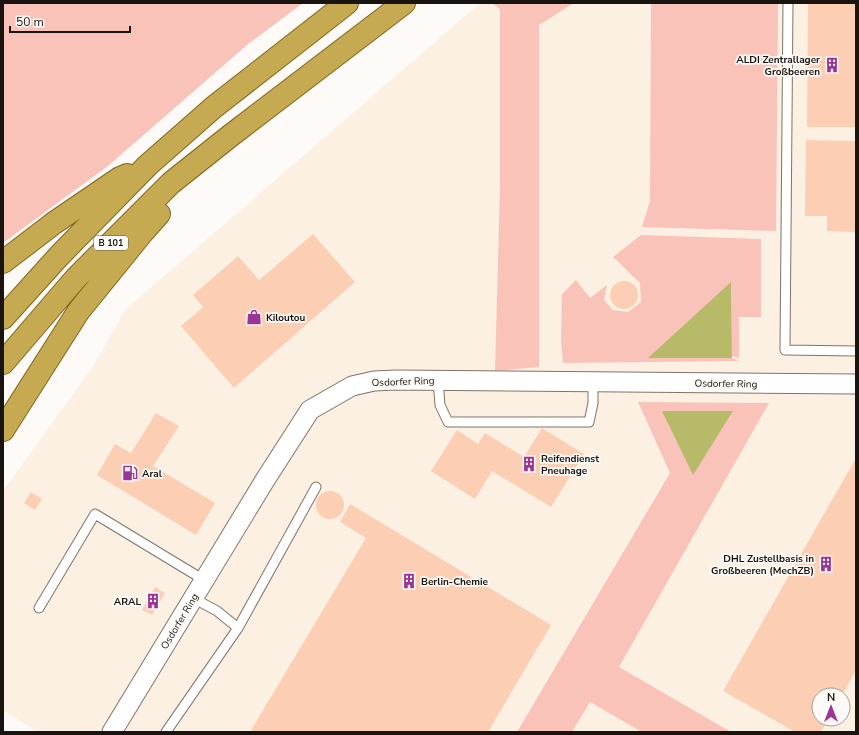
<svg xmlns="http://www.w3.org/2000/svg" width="859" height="735" viewBox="0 0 859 735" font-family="'Nunito Sans',sans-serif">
	<rect width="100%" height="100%" fill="#fdfaf7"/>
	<path fill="#fcf0e3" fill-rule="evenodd" d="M480,3h14l45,22 35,-22h282v729h-818l-35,-22v-219l91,-126 31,-55zM819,695h24v24h-24z"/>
	<path fill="#fac3b9" d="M3,3h300l-56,42 -139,121 -105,77z
		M492,3h82l-35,22v342l-44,4 5,-185v-177z
		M651,3h127l-2,228 -134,-4 8,-26z
		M641,235l120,4v78h-22v41l-7,-2 -1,-73 -82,75h83l7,3 -176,2 -2,-23 1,-46 14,-14 14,18 17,-13 -3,15 9,10 15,2 13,-10 -1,-19 -27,-26z
		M638,402l131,1 -150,264 112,65h-89l-52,-30 -18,30h-55l153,-259z"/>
	<path fill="#b7ba69" d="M731,282l1,76h-84z
		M662,411h71l-40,64z"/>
	<path fill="#fcceb4" d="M808,3h48v124h-49z
		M806,140l50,1v91l-29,-1v-15h-22z
		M313,234l42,48 -121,106 -53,-62 22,-19 -10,-12 45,-39 21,24z
		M610 295a14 14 0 1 1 28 0a14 14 0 1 1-28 0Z
		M156,413l23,13 -26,40 62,37 -19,32 -99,-60 18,-31 16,9z
		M542,428l42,26 -33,53 -59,-36 -17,28 -44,-28 26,-41 21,14 7,-11 39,24z
		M856,458v212l-14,25h-23v24h9l-7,13h-26l-72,-41z
		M316 505a14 14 0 1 1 28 0a14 14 0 1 1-28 0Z
		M31,492l11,7 -7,11 -11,-7z
		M350,504l201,121 -63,107h-238l116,-194 -26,-16z
		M155,587l10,6 -13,22 -10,-5z"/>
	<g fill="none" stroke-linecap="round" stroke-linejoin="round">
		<defs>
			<path id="service" d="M788,3l-3,347 71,1
				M438,380l2,25 8,17h141l4,-19v-21
				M193,598l24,13 21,17
				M39,608l56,-94 109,66
				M166,732l72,-104 78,-141"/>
			<path id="minor" d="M112,732l153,-252 45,-70 42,-24 22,-5 22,-1 460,4"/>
			<path id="trunk" d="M3,262l51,-39 66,-45 7,-3
				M3,318l56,-62 89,-91 66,-58 133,-104
				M3,363l73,-85 95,-95 59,-47 174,-133
				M3,430l75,-118 64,-79 17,-19"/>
		</defs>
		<use href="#service" stroke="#817466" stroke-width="11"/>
		<use href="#minor" stroke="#817466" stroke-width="21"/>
		<use href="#trunk" stroke="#80671e" stroke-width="24"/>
		<use href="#service" stroke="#fff" stroke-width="9"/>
		<use href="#minor" stroke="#fff" stroke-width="19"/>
		<use href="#trunk" stroke="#c6aa52" stroke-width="22"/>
	</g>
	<defs>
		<symbol id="building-bare" viewBox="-9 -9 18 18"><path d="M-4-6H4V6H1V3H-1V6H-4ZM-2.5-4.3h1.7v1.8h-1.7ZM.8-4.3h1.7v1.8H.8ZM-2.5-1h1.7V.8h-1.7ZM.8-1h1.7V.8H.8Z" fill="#9c3396" stroke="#fdfaf7" stroke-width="2.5" paint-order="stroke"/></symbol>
		<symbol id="shop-bare" viewBox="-9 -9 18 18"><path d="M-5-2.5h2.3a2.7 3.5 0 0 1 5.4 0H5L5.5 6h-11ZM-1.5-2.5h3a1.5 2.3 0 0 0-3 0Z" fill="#9c3396" stroke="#fdfaf7" stroke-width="2.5" paint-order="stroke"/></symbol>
		<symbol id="fuel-bare" viewBox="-9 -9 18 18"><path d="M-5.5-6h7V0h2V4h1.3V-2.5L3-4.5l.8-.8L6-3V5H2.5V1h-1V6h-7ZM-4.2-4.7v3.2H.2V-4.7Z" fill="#9c3396" stroke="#fdfaf7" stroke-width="2.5" paint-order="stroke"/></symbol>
	</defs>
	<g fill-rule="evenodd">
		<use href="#building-bare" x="821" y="54" width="22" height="22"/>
		<use href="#shop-bare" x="243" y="306" width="22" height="22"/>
		<use href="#building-bare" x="518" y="453" width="22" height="22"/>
		<use href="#fuel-bare" x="119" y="462" width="22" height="22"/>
		<use href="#building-bare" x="815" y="553" width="22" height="22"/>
		<use href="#building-bare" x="398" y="570" width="22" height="22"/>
		<use href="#building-bare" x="142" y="590" width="22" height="22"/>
	</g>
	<g text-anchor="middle" stroke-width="3.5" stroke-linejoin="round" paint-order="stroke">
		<rect fill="#fdfaf7" stroke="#5d5955" stroke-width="1" x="94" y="236" width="34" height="14" rx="3"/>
		<g font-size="9" font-weight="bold" fill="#19140f">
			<text x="111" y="246">B 101</text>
		</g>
		<g font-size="10" font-weight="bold" fill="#19140f" stroke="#fdfaf7" text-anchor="start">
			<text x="820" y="63" text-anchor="end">ALDI Zentrallager<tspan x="820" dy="12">Großbeeren</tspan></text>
			<text x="266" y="321">Kiloutou</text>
			<text x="541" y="462">Reifendienst<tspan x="541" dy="12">Pneuhage</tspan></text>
			<text x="142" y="477">Aral</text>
			<text x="814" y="562" text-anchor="end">DHL Zustellbasis in<tspan x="814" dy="12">Großbeeren (MechZB)</tspan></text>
			<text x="421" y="585">Berlin-Chemie</text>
			<text x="141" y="605" text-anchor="end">ARAL</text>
		</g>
		<g font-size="10" fill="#19140f" stroke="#fdfaf7">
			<text transform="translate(403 381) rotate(-2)" y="4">Osdorfer Ring</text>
			<text transform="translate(726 383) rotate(1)" y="4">Osdorfer Ring</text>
			<text transform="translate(179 621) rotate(-59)" y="4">Osdorfer Ring</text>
		</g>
	</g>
	<rect width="859" height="735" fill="none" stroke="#19140f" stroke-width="8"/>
	<g transform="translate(831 707)"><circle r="19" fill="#fdfaf7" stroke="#a29e9a"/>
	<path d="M0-3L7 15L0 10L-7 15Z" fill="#9c3396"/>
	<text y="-6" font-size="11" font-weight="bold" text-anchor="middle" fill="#19140f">N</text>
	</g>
	<path d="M10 26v6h120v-6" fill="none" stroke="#19140f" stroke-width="2"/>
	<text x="16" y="26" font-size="12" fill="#19140f" stroke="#fdfaf7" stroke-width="3" paint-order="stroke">50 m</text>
</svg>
